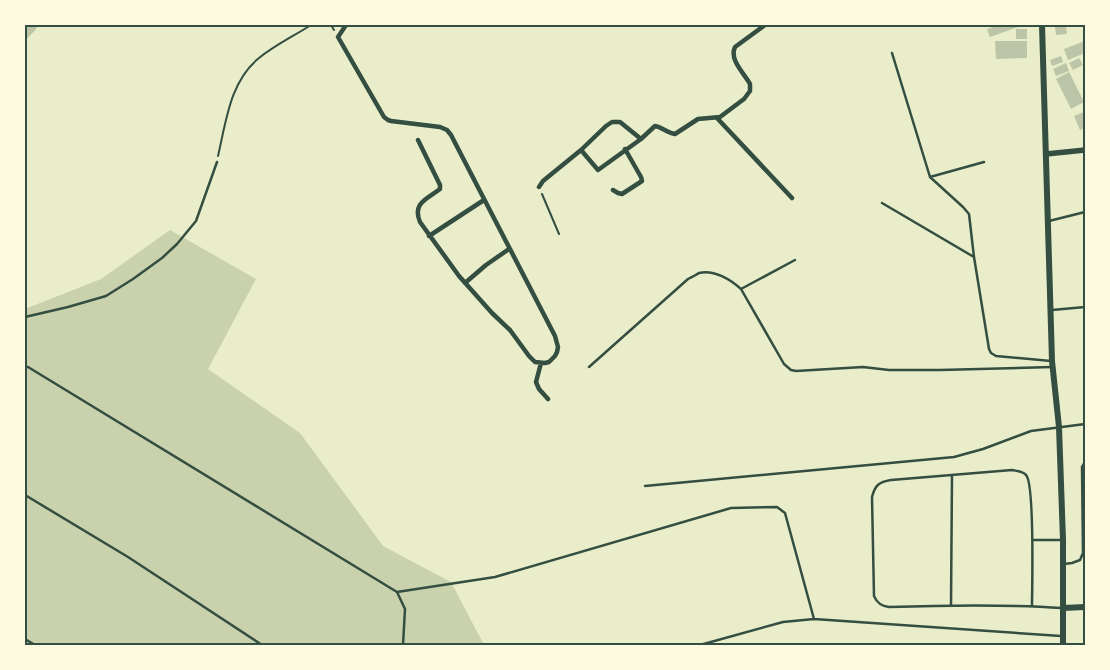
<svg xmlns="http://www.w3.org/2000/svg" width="1110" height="670" viewBox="0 0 1110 670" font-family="Figtree,sans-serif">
	<rect width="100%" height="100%" fill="#e9edc9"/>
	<path fill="#cad2ad" d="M170,230l86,49 -48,90 92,64 83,113 68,36 33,63h-459v-336l76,-30z"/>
	<path fill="#bcc5a7" d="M25,25h8l4,3 -12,13z
		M999,25h25l-34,12 -3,-8z
		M1066,26l1,8 -11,1 -1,-8z
		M1016,29h11v10h-11z
		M995,41h32v17l-31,1z
		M1085,41v12l-17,7 -4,-11z
		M1061,56l2,6 -11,4 -2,-6z
		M1079,58l4,7 -10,5 -4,-7z
		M1066,63l3,8 -13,5 -3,-7z
		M1069,72l15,30 -13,7 -15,-30z
		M1084,112l1,2v14l-5,2 -6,-14z"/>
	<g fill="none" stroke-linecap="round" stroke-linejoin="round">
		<path stroke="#344e41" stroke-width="2" d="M331,25l3,5
			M218,156c8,-34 12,-75 41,-98 16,-13 35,-22 52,-33
			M542,194l17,40"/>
		<path stroke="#344e41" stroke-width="2.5" d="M892,53l38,124 54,-15
			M882,203l92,54 -5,-43 -6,-7 -33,-30
			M1049,221l36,-9
			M974,257l15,92 2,4 5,3 55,5
			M741,289l54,-29
			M1052,310l33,-3
			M25,317l43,-10 38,-11 27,-17 29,-21 15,-14 19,-23 21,-59
			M25,367h3l369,225 8,17 -2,36
			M589,367l99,-88c4,-2 8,-4 11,-6 15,-4 32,7 42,16l43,75 7,6 5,1 67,-4 26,3h51l112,-3
			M645,486l309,-29 29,-8 48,-18 54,-7
			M25,495l103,62 134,88
			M1033,540h28
			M1064,564l8,-1 8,-3 3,-7 -1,-86 3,-5
			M397,592l98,-15 236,-69 46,-1 8,6 29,106
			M951,605l1,-130
			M1032,606c0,-19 3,-122 -6,-131 -3,-4 -10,-4 -14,-5l-121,10c-12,2 -16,5 -19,17l2,99c3,7 7,10 15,11 58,-2 116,-3 173,1
			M25,639l10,6
			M700,645l83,-23 31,-3 247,17"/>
		<path stroke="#344e41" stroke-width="4.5" d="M346,25l-8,12 46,80 4,3 3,1 49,6 7,3 4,5 104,201 3,11 -1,5 -2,4 -6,6 -4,1 -10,-1 -6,-6 -19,-26 -18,-17 -33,-37 -39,-54c-8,-19 7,-23 20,-33v-4l-22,-45
			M717,118l75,80
			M581,150l17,20 43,-31 14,-13c7,1 12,7 20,8l23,-15 22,-2 24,-18 6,-8v-7c-6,-11 -21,-24 -15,-37l30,-22
			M539,187l4,-6 38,-31 25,-24 6,-4h8l21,17
			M613,190l5,3 4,1 20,-13 -1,-4 -16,-28
			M429,236l55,-36
			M465,283l21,-18 23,-16
			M541,363l-5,19 3,7 9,10"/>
		<path stroke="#344e41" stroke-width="5.5" d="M1046,154l39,-4"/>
		<path stroke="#344e41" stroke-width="6" d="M1042,25l10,336 7,66 4,113v105
			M1063,608l22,-1"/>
	</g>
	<rect width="1110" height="670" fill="none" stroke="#fefae0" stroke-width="52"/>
	<rect x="26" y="26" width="1058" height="618" fill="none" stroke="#344e41" stroke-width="2"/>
</svg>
